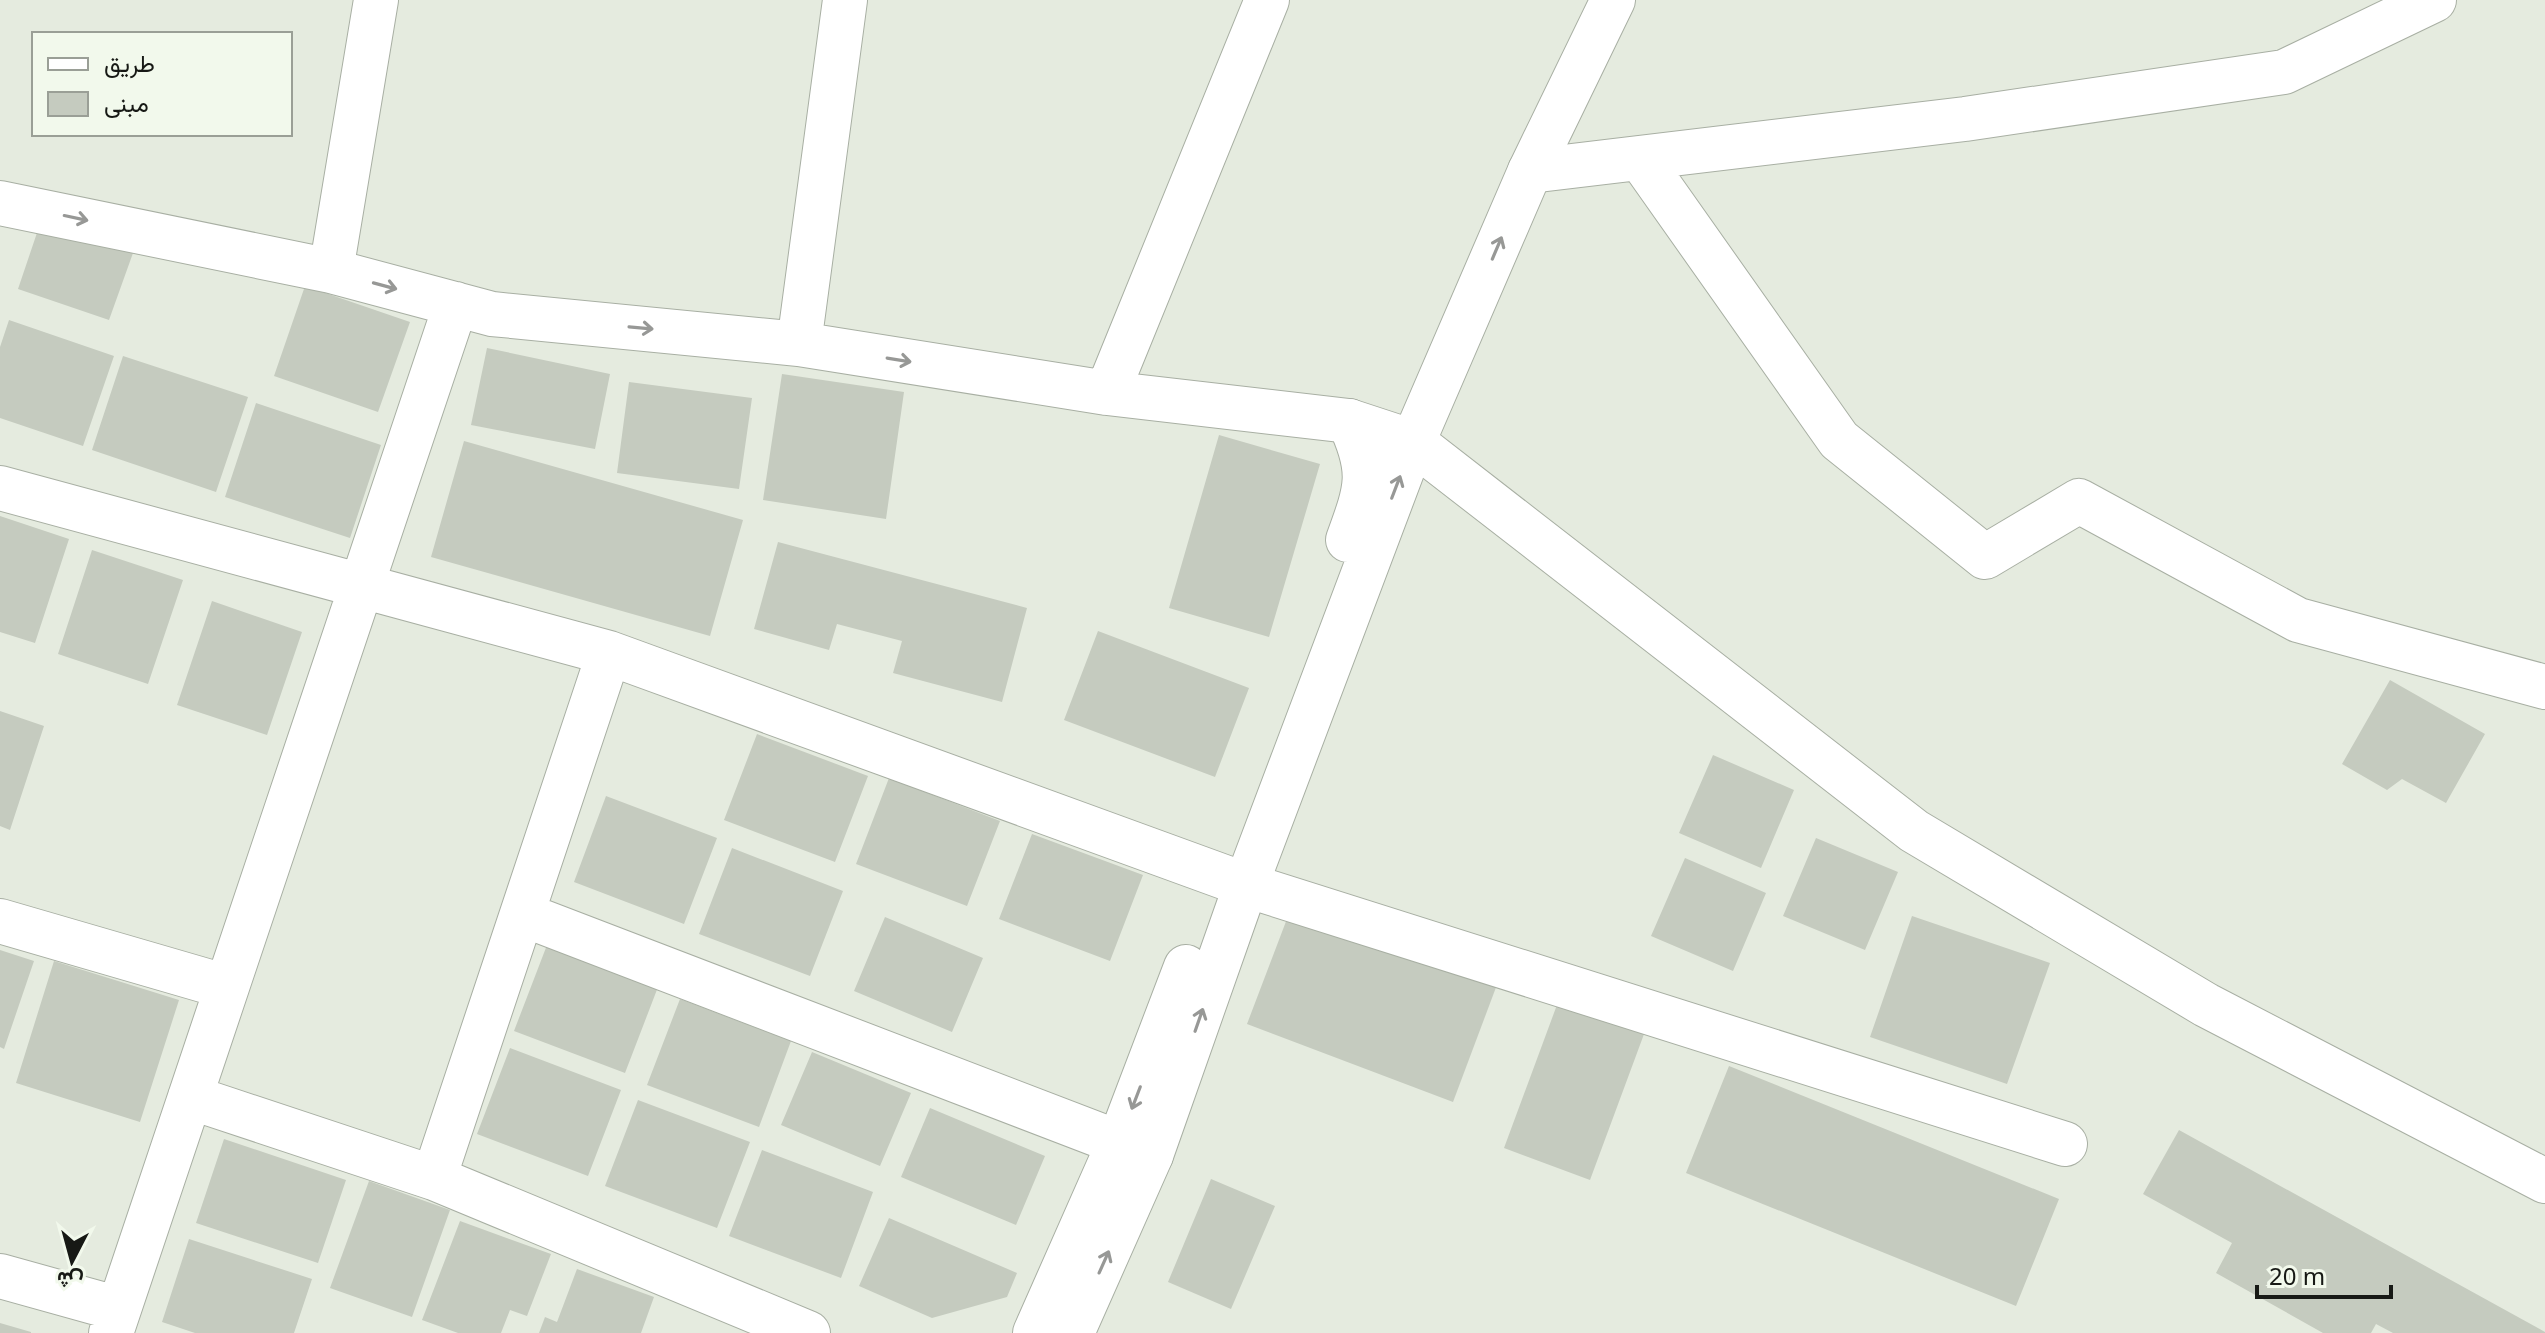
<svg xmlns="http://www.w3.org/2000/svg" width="2545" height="1333" viewBox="0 0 2545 1333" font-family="'Noto Sans',Vazirmatn,sans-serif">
	<rect width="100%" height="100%" fill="#e5ebdf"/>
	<path fill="#c5cbbf" d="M41,221l92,32 -24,67 -91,-31z
		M305,286l105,36 -32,90 -104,-36z
		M9,320l105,36 -31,90 -83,-28v-71z
		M487,348l123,26 -15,75 -124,-24z
		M123,356l125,41 -32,95 -124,-42z
		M782,374l122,18 -18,127 -123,-19z
		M629,382l123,16 -13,91 -122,-16z
		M256,403l125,42 -31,93 -125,-41z
		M1219,435l101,29 -51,173 -100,-29z
		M464,441l279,79 -33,116 -279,-79z
		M0,516l69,23 -34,104 -35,-11z
		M778,542l249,66 -25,94 -109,-29 9,-32 -65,-17 -8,26 -75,-21z
		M92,550l91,30 -35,104 -90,-30z
		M212,601l90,31 -35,103 -90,-30z
		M1098,631l151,57 -34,89 -151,-57z
		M2390,680l95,54 -39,69 -44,-24 -15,11 -45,-26z
		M0,711l44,15 -34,104 -10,-4z
		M757,734l111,42 -33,86 -111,-42z
		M1713,755l81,35 -33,78 -82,-35z
		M889,778l111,43 -33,85 -111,-42z
		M606,796l111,42 -33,86 -110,-42z
		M1032,834l111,41 -33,86 -111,-42z
		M1816,838l82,34 -33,78 -82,-34z
		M732,848l111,43 -33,85 -111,-42z
		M1685,858l81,35 -33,78 -82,-35z
		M1293,903l205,79 -45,120 -206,-78z
		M1912,916l138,47 -43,121 -137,-47z
		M885,917l98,41 -31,74 -98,-41z
		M547,945l111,42 -33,86 -111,-42z
		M0,950l34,11 -30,88 -4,-2z
		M54,961l125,39 -39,122 -124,-39z
		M1561,994l86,32 -57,154 -86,-32z
		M680,999l111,42 -32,86 -112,-42z
		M510,1048l111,42 -33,86 -111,-42z
		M812,1052l99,41 -31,73 -99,-41z
		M1729,1066l330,133 -43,107 -330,-133z
		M638,1100l112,42 -33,86 -112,-42z
		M930,1108l115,48 -29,69 -115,-48z
		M2179,1130l366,202v1h-152l-17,-9 -5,9h-48l-107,-60 16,-30 -89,-49z
		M224,1139l122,41 -28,83 -122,-40z
		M762,1150l111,42 -32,86 -112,-42z
		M1211,1179l64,27 -44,103 -63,-27z
		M369,1181l81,29 -38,107 -82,-29z
		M889,1218l128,55 -10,24 -75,21 -73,-32z
		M460,1221l91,33 -24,62 -17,-6 -9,23h-43l-36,-13z
		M189,1239l123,40 -18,54h-99l-33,-11z
		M577,1269l77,28 -13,36h-102l6,-16 12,5z
		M0,1323l31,9v1h-31z"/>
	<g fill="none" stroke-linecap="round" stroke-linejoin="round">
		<defs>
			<path id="street" d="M1640,158l199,282 146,117 94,-56 219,119 247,67
				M1530,171l435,-52 319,-47 150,-72
				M0,203l331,68 161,43 307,30 308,49 242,28 64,21 501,389 292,174 339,176
				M331,271l45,-271
				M799,344l46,-344
				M1107,393l160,-393
				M0,488l609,165 637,232 819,259
				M522,914l629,241
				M0,921l227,66
				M190,1097l244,81 374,155
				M434,1178l175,-525
				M0,1276l119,33
				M111,1333l345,-1029"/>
			<path id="secondary" d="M1348,540c19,-52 25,-68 1,-119
				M1035,1333l84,-190 67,-176
				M1072,1333l79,-178 95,-270 167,-443 117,-271 83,-171"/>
		</defs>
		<use href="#street" stroke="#a8afa3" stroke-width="46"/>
		<use href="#secondary" stroke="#a8afa3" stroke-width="46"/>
		<use href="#street" stroke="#fff" stroke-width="44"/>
		<use href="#secondary" stroke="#fff" stroke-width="44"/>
	</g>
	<defs><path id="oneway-shaft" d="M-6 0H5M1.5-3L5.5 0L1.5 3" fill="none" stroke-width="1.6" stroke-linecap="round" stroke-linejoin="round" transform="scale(2)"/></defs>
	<g stroke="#979896">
		<use href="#oneway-shaft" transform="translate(76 218) rotate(12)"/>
		<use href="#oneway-shaft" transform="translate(1497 248) rotate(-67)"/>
		<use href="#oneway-shaft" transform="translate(385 286) rotate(15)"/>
		<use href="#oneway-shaft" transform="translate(641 328) rotate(5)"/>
		<use href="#oneway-shaft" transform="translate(899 360) rotate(9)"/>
		<use href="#oneway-shaft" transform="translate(1396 487) rotate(-69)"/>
		<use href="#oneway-shaft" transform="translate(1199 1020) rotate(-71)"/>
		<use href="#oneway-shaft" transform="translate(1136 1098) rotate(111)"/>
		<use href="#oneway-shaft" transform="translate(1104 1262) rotate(-66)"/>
	</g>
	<rect x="32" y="32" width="260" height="104" fill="#f2f9ec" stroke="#9a9f96" stroke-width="2"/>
	<rect x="48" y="58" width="40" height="12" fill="#ffffff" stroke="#9a9f96" stroke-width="2"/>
	<text x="104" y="72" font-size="24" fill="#171915">طريق</text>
	<rect x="48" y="92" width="40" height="24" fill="#c5cbbf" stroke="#9a9f96" stroke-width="2"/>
	<text x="104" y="112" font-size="24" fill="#171915">مبنى</text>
	<g transform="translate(72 1261) rotate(186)" stroke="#f2f9ec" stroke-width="6" paint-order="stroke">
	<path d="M0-6L14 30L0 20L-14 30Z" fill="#171915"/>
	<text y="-12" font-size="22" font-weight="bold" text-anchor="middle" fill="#171915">ش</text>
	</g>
	<path d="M2257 1285v12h134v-12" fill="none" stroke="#171915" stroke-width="4"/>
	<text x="2269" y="1285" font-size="24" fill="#171915" stroke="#f2f9ec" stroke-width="6" paint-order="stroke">20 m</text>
</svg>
